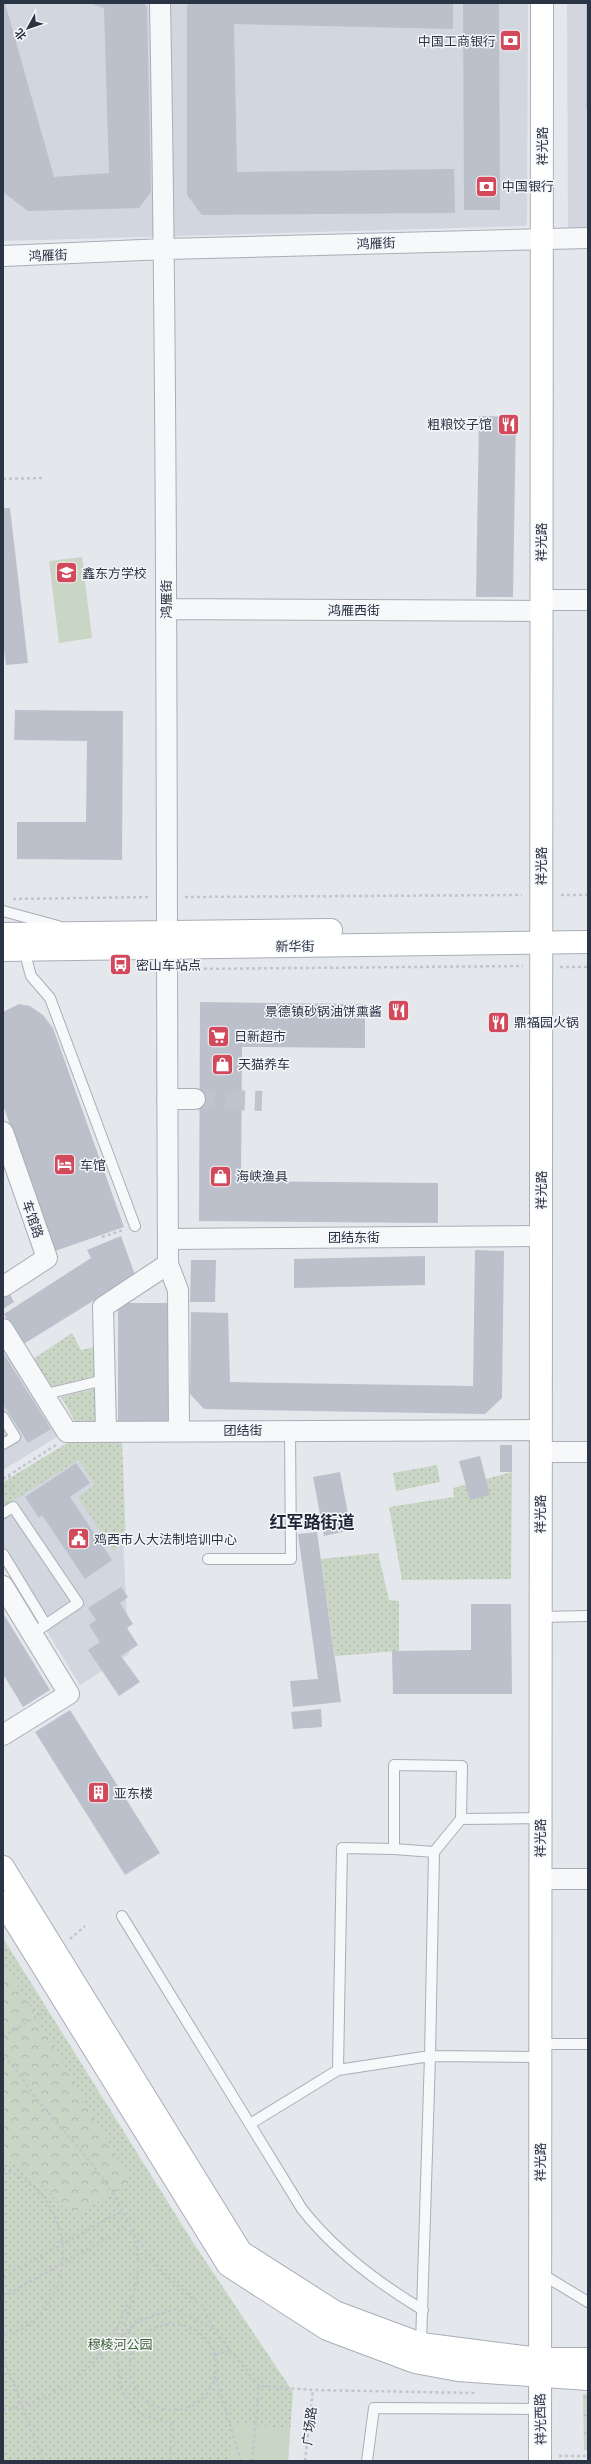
<svg xmlns="http://www.w3.org/2000/svg" width="591" height="2464" viewBox="0 0 591 2464" font-family="'Noto Sans','Noto Sans SC',sans-serif">
	<defs>
		<pattern id="green-dots" width="8" height="8" patternUnits="userSpaceOnUse"><rect width="8" height="8" fill="#c9d6c5"/><path d="M2 2h.1M6 6h.1" fill="none" stroke="#adb8ab" stroke-width="1.8" stroke-linecap="round"/></pattern>
		<pattern id="forest-crowns" width="20" height="18" patternUnits="userSpaceOnUse"><rect width="20" height="18" fill="#c9d6c5"/><path d="M2 6a3 3 0 1 1 6 0M12 15a3 3 0 1 1 6 0" fill="none" stroke="#adb8ab"/></pattern>
	</defs>
	<rect width="100%" height="100%" fill="#e4e7ec"/>
	<path fill="#d2d6de" d="M3,3h525l-1,223 -524,15z
		M567,3h21v227h-20z
		M3,1342l57,93 -57,35z
		M72,1447l46,2 11,205 -49,31 -77,-125v-73z"/>
	<path fill="url(#green-dots)" d="M72,1333l9,17 13,-3v29l-44,11 -17,-28z
		M94,1389l3,34 -20,2 -16,-28z
		M72,1440l50,1 4,101 -13,9 -35,-54 17,-12 -16,-25 -76,47v-25z
		M437,1465l3,17 -44,9 -3,-18z
		M512,1472l-1,107 -109,1 -13,-73 65,-10 -1,-9z
		M378,1553l11,47 10,1v50l-64,5 -14,-97z
		M3,1938l191,306 99,148 -5,69h-285z"/>
	<path fill="url(#forest-crowns)" d="M3,1960l128,221 -57,36 -56,-54 -15,-2z
		M583,2394h5v56h-4z"/>
	<path fill="#c9d6c5" d="M82,557l10,81 -33,5 -10,-82z
		M232,2424l58,4 -2,33h-59z"/>
	<path fill="#bbc0ca" d="M3,3h2l49,174 55,-4 -5,-165 -15,-5h55l3,4 4,185 -12,16 -111,3 -25,-19z
		M189,3h264v26l-219,-5 3,148 217,-3 1,44 -253,2 -15,-20v-189z
		M463,3h36l1,207h-36z
		M586,3h2v106h-2z
		M479,416l37,1 -3,180h-37z
		M3,508h7l18,155 -22,2 -3,-24z
		M15,710l108,1 -1,149 -105,-1v-37h69l1,-81 -73,-1z
		M200,1002l165,2v44l-123,-1 -1,134 197,2v40l-239,-2z
		M19,1004l11,2 13,9 10,13 71,199 -69,24 -52,-146v-93z
		M121,1236l14,39 -113,70 -18,-31 87,-56 -4,-8z
		M475,1250l29,1 -2,147 -17,16 -281,-5 -14,-15 1,-82 37,1 2,69 243,4z
		M425,1256v29l-131,3v-29z
		M191,1260h25l-1,42h-25z
		M3,1281l11,21 -11,7z
		M118,1303h51v119h-51z
		M3,1353l48,76 -23,14 -25,-39z
		M500,1445h12v27h-12z
		M480,1456l10,39 -20,5 -11,-39z
		M76,1463l14,20 -20,14 42,63 -27,19 -43,-64 -3,3 -14,-21z
		M340,1472l8,42 -8,1 3,17 -19,4 -11,-59z
		M317,1532l24,170 -48,5 -3,-26 28,-2 -20,-145z
		M121,1587l7,10 -8,6 13,21 -6,4 11,17 -17,11 19,26 -21,14 -31,-46 12,-8 -11,-17 7,-5 -8,-12z
		M471,1604h40l1,90h-119l-1,-43 79,-1z
		M3,1613l47,77 -27,17 -20,-33z
		M321,1709l1,18 -29,2 -2,-17z
		M70,1710l90,143 -35,22 -90,-143z"/>
	<g fill="none" stroke-linecap="round" stroke-linejoin="round">
		<path stroke="#bfc3cb" stroke-width="20" stroke-dasharray="20 10" stroke-linecap="butt" d="M195,1099l67,2"/>
		<defs>
			<path id="lane" d="M3,911l55,15
				M24,950l7,26 19,22 85,228
				M42,1395l62,-15
				M3,1417l12,20 -12,7
				M3,1513l10,-6 65,96 -46,31
				M3,1554l43,71
				M208,1559h83l-1,-129
				M540,1617l48,-1
				M461,1819l79,-1
				M122,1916l180,293c32,41 76,74 121,101
				M540,2044h48
				M338,2070l4,-222 52,1
				M250,2124l88,-54 92,-14 4,-204 27,-33 1,-53 -68,-1v84l40,3
				M540,2273l48,29
				M421,2344l9,-288 110,1
				M367,2461l7,-53 166,1"/>
			<path id="street" d="M3,256l162,-7 423,-11
				M541,600h47
				M166,609l375,2
				M167,1099h28
				M3,1132l44,126 -43,28
				M168,1239l373,-3
				M168,1264l10,26 1,140
				M3,1329l64,103 473,-2
				M106,1431l-3,-124 65,-43c-2,-420 0,-841 -8,-1261
				M540,1452h48
				M3,1586l66,108 -66,41
				M540,1879h48"/>
			<path id="secondary" d="M3,934l328,-4
				M3,950l585,-8
				M3,1867l238,385 94,60 86,32 118,15h49
				M3,1902l225,363 99,64 88,33 43,8 130,9
				M540,2461l2,-2458"/>
		</defs>
		<use href="#lane" stroke="#a9aeb7" stroke-width="12"/>
		<use href="#street" stroke="#a9aeb7" stroke-width="22"/>
		<use href="#secondary" stroke="#a9aeb7" stroke-width="24"/>
		<path stroke="#c2c5cb" stroke-width="2.5" stroke-dasharray="3 3" stroke-linecap="butt" d="M3,479l39,-1
			M561,895h27
			M185,897l337,-2
			M13,899l137,-2
			M560,967h28
			M186,969l337,-3
			M102,1237l21,-7
			M9,1475l3,19
			M3,1479l53,-34
			M70,1939l15,-13
			M3,2037l44,-27
			M3,2057c14,11 22,26 32,40 35,43 107,112 103,172 -2,22 -14,56 -20,79
			M3,2169c7,4 16,6 22,11 50,34 51,115 -2,148 -6,3 -14,5 -20,8
			M131,2230l30,41 42,36 10,21
			M3,2277l119,-66
			M3,2297l125,-71
			M130 2367a43 43 0 1 1 86 0a43 43 0 1 1-86 0Z
			M215,2355l15,-5
			M3,2356l40,105
			M96,2360l37,-35
			M216,2378l25,83
			M3,2410c45,-7 89,-36 111,-76 6,-10 9,-21 14,-31
			M559,2456h29
			M170,2461l2,-38 -31,-8 -20,-25 -4,-39 20,-30 39,-12 37,20 46,57 54,4 162,3
			M252,2461l7,-75
			M305,2461l8,-71"/>
		<use href="#lane" stroke="#f7f8fa" stroke-width="10"/>
		<use href="#street" stroke="#f7f8fa" stroke-width="20"/>
		<use href="#secondary" stroke="#fff" stroke-width="22"/>
	</g>
	<defs>
		<symbol id="bank-square" viewBox="-11 -11 22 22"><rect x="-9" y="-9" width="18" height="18" rx="4" fill="#d1495b" stroke="#f4f6f9"/><path d="M-6-4H6V4H-6ZM0-2.3a2.3 2.3 0 1 0 0 4.6a2.3 2.3 0 1 0 0-4.6Z" fill="#fff"/></symbol>
		<symbol id="restaurant-square" viewBox="-11 -11 22 22"><rect x="-9" y="-9" width="18" height="18" rx="4" fill="#d1495b" stroke="#f4f6f9"/><path d="M-5-6h1v4h1v-4h1v4h1v-4h1v5L-1.5 .5V6h-2V.5L-5-1ZM5-6V6H3V1.5H1.5Q1.5-4 5-6Z" fill="#fff"/></symbol>
		<symbol id="school-square" viewBox="-11 -11 22 22"><rect x="-9" y="-9" width="18" height="18" rx="4" fill="#d1495b" stroke="#f4f6f9"/><path d="M0-5L7-2L0 1L-7-2ZM-4 1L0 2.5L4 1V4Q0 6-4 4Z" fill="#fff"/></symbol>
		<symbol id="bus-square" viewBox="-11 -11 22 22"><rect x="-9" y="-9" width="18" height="18" rx="4" fill="#d1495b" stroke="#f4f6f9"/><path d="M-5-6H5V4H4V6H2V4H-2V6H-4V4H-5ZM-3.5-4V0h7V-4ZM-3.5 1.2v1.5H-2V1.2ZM2 1.2v1.5H3.5V1.2Z" fill="#fff"/></symbol>
		<symbol id="supermarket-square" viewBox="-11 -11 22 22"><rect x="-9" y="-9" width="18" height="18" rx="4" fill="#d1495b" stroke="#f4f6f9"/><path d="M-6-5.5h2.5l.6 2H6L4.5 2H-2.5L-4.4-4H-6ZM-1.5 3.2a1.3 1.3 0 1 0 .1 0ZM3 3.2a1.3 1.3 0 1 0 .1 0Z" fill="#fff"/></symbol>
		<symbol id="shop-square" viewBox="-11 -11 22 22"><rect x="-9" y="-9" width="18" height="18" rx="4" fill="#d1495b" stroke="#f4f6f9"/><path d="M-5-2.5h2.3a2.7 3.5 0 0 1 5.4 0H5L5.5 6h-11ZM-1.5-2.5h3a1.5 2.3 0 0 0-3 0Z" fill="#fff"/></symbol>
		<symbol id="hotel-square" viewBox="-11 -11 22 22"><rect x="-9" y="-9" width="18" height="18" rx="4" fill="#d1495b" stroke="#f4f6f9"/><path d="M-6-4.5h1.5V1H6V5H4.5V3h-9V5H-6ZM-4 0a1.8 1.8 0 1 1 3.6 0ZM.5 0V-2.5h3Q6-2.5 6 0Z" fill="#fff"/></symbol>
		<symbol id="civic-square" viewBox="-11 -11 22 22"><rect x="-9" y="-9" width="18" height="18" rx="4" fill="#d1495b" stroke="#f4f6f9"/><path d="M-.6-6.5H3V-4.5H.6V-3L4-1V1h2V6H-6V1h2V-1L-.6-3ZM-1.2 2.5V6h2.4V2.5Z" fill="#fff"/></symbol>
		<symbol id="building-square" viewBox="-11 -11 22 22"><rect x="-9" y="-9" width="18" height="18" rx="4" fill="#d1495b" stroke="#f4f6f9"/><path d="M-4-6H4V6H1V3H-1V6H-4ZM-2.5-4.3h1.7v1.8h-1.7ZM.8-4.3h1.7v1.8H.8ZM-2.5-1h1.7V.8h-1.7ZM.8-1h1.7V.8H.8Z" fill="#fff"/></symbol>
	</defs>
	<g fill-rule="evenodd">
		<use href="#bank-square" x="498" y="28" width="25" height="25"/>
		<use href="#bank-square" x="474" y="174" width="25" height="25"/>
		<use href="#restaurant-square" x="496" y="412" width="25" height="25"/>
		<use href="#school-square" x="54" y="560" width="25" height="25"/>
		<use href="#bus-square" x="108" y="952" width="25" height="25"/>
		<use href="#restaurant-square" x="386" y="998" width="25" height="25"/>
		<use href="#restaurant-square" x="486" y="1010" width="25" height="25"/>
		<use href="#supermarket-square" x="206" y="1024" width="25" height="25"/>
		<use href="#shop-square" x="210" y="1052" width="25" height="25"/>
		<use href="#hotel-square" x="52" y="1152" width="25" height="25"/>
		<use href="#shop-square" x="208" y="1164" width="25" height="25"/>
		<use href="#civic-square" x="66" y="1526" width="25" height="25"/>
		<use href="#building-square" x="86" y="1780" width="25" height="25"/>
	</g>
	<g text-anchor="middle" stroke-width="3" stroke-linejoin="round" paint-order="stroke">
		<g font-size="13" fill="#2b3445" stroke="#f4f6f9" text-anchor="start">
			<text x="496" y="46" text-anchor="end">中国工商银行</text>
			<text x="502" y="191">中国银行</text>
			<text x="492" y="429" text-anchor="end">粗粮饺子馆</text>
			<text x="82" y="578">鑫东方学校</text>
			<text x="136" y="970">密山车站点</text>
			<text x="382" y="1016" text-anchor="end">景德镇砂锅油饼熏酱</text>
			<text x="514" y="1027">鼎福园火锅</text>
			<text x="234" y="1041">日新超市</text>
			<text x="238" y="1069">天猫养车</text>
			<text x="80" y="1170">车馆</text>
			<text x="236" y="1181">海峡渔具</text>
			<text x="94" y="1544">鸡西市人大法制培训中心</text>
			<text x="114" y="1798">亚东楼</text>
		</g>
		<g font-size="13" fill="#2b3445" stroke="#f4f6f9">
			<text transform="translate(542 146) rotate(-90)" y="5">祥光路</text>
			<text transform="translate(376 243) rotate(-2)" y="5">鸿雁街</text>
			<text transform="translate(48 255) rotate(-2)" y="5">鸿雁街</text>
			<text transform="translate(541 542) rotate(-90)" y="5">祥光路</text>
			<text transform="translate(166 599) rotate(-90)" y="5">鸿雁街</text>
			<text x="354" y="615">鸿雁西街</text>
			<text transform="translate(541 866) rotate(-90)" y="5">祥光路</text>
			<text transform="translate(295 946) rotate(-1)" y="5">新华街</text>
			<text transform="translate(541 1190) rotate(-90)" y="5">祥光路</text>
			<text transform="translate(33 1219) rotate(71)" y="5">车馆路</text>
			<text x="354" y="1242">团结东街</text>
			<text x="243" y="1435">团结街</text>
			<text transform="translate(540 1514) rotate(-90)" y="5">祥光路</text>
			<text transform="translate(540 1838) rotate(-90)" y="5">祥光路</text>
			<text transform="translate(540 2162) rotate(-90)" y="5">祥光路</text>
			<text transform="translate(540 2419) rotate(-91)" y="5">祥光西路</text>
			<text transform="translate(309 2426) rotate(-83)" y="5">广场路</text>
		</g>
		<g font-size="13" fill="#3f6138" stroke="#f4f6f9">
			<text x="120" y="2349">穆棱河公园</text>
		</g>
		<g font-size="17" font-weight="bold" fill="#1d2536" stroke="#f4f6f9">
			<text x="312" y="1528">红军路街道</text>
		</g>
	</g>
	<rect width="591" height="2464" fill="none" stroke="#2b3445" stroke-width="8"/>
	<g transform="translate(28 28) rotate(230)" stroke="#f4f6f9" stroke-width="3" paint-order="stroke">
	<path d="M0-3L7 15L0 10L-7 15Z" fill="#2b3445"/>
	<text y="-6" font-size="11" font-weight="bold" text-anchor="middle" fill="#2b3445">北</text>
	</g>
</svg>
